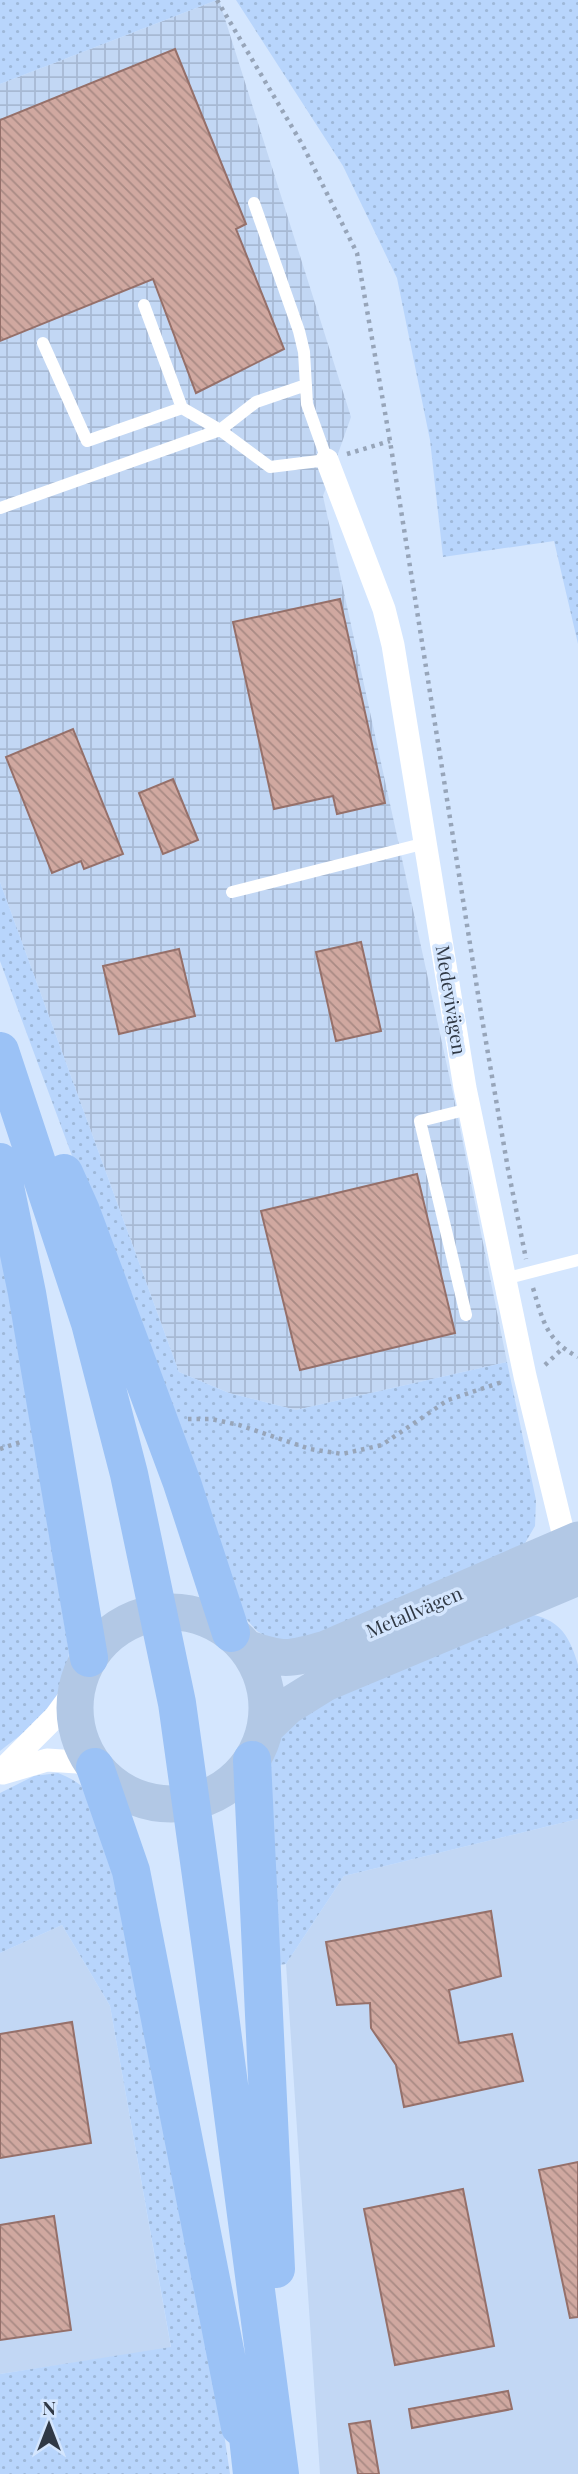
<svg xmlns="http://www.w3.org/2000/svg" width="578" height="2474" viewBox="0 0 578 2474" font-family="'Playfair Display',serif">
	<defs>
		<pattern id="industrial-grid" width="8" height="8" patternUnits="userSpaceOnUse" patternTransform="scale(1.75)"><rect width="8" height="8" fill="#c2d7f4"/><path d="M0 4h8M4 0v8" fill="none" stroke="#a7b9d3"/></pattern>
		<pattern id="grass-dots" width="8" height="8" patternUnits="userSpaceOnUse" patternTransform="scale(1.75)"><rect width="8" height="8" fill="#b8d5fc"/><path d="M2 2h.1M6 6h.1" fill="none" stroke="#9eb8d9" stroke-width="1.8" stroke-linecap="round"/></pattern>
		<pattern id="building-back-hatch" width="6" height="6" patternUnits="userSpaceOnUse" patternTransform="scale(1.75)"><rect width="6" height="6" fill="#d0a8a0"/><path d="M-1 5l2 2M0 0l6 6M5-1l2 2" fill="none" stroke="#a98a84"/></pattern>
	</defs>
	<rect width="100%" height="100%" fill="#d4e6fe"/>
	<path fill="#c2d7f4" d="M578,1819v655h-258l-34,-510 58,-88z
		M62,1925l48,81 61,342 -171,26v-421z"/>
	<path fill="url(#industrial-grid)" d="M217,0h2l132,417 -28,79 131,602 53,264 -211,48 -67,-17 -50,-21 -179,-490v-798z"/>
	<path fill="url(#grass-dots)" d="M0,0h217l-217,84z
		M236,0h342v644l-24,-103 -111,16 -13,-117 -33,-162 -54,-112z
		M0,882l179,490 50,21 67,17 211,-48 29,138 -1,26 -14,24 -204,92 -41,1 -19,-12 -16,-18 -241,-652z
		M0,1230l69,423c-3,16 -4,35 -14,49 -13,20 -37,34 -55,49z
		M520,1613c36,3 49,19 58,52v154l-234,57 -58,88 -13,2 -5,-211 14,-23 18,-18z
		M58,1773c34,13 35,28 49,59l103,507 20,135h-230v-100l171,-27 -61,-341 -48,-81 -62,28v-160l34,-17z"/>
	<path fill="url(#building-back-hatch)" stroke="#95706a" stroke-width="2" d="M175,49l71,175 -10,5 48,120 -88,44 -43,-114 -153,62v-221z
		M340,599l45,204 -48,11 -4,-18 -59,13 -41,-187z
		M73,729l50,125 -39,15 -3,-8 -29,12 -46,-116z
		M173,779l25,61 -35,14 -24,-61z
		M361,942l20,89 -45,10 -20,-89z
		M179,949l16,67 -76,18 -16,-68z
		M417,1174l38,159 -155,37 -39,-159z
		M491,1911l10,65 -52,14 10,53 53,-9 11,47 -119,26 -8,-42 -25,-37 -1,-25 -33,2 -11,-63z
		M72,2022l19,121 -91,15v-124z
		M578,2162v155l-8,1 -31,-148z
		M463,2189l31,157 -99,19 -31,-156z
		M54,2216l17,114 -71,10v-115z
		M508,2391l4,18 -100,19 -3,-19z
		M370,2421l9,53h-21l-9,-50z"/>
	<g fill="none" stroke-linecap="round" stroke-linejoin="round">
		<path stroke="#97a5b9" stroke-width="4.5" stroke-dasharray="3.5 5" stroke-linecap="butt" d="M217,0l85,144 55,109 33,188 91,572 27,156 18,90
			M347,454l43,-13
			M533,1288c10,33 13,52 45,69
			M545,1365l17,-16
			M188,1419h23l28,6 71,24 32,5 40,-9 66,-45 57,-19
			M0,1449l23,-8"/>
		<path stroke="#fff" stroke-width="12" d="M144,305l38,103 38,22 50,37 57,-7 -20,-56 -3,-52 -5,-21 -45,-128
			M43,343l44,98 95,-33
			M0,508l220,-78 36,-28 50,-17
			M232,892l194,-49
			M504,1279l74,-19
			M466,1315l-46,-194 49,-12"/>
		<path stroke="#fff" stroke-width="23" d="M327,460l57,149 9,36 72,443 60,288 41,169
			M0,1772l55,-55 22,-30
			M3,1773l44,-13 45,3"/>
		<path stroke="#b2c8e5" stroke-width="37" d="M75 1708a96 96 0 1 1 192 0a96 96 0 1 1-192 0Z
			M246,1648c37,13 42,12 80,1l252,-109
			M265,1728l23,-22 37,-23 253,-106"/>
		<path stroke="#9bc2f6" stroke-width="38" d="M0,1051l90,272 39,151 48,229 36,259 67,512
			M0,1162l27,131 62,365
			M64,1173l17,38 101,272 49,150
			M252,1760l24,509
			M95,1767l36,104 109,556
			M244,2400l8,74"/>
	</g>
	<g text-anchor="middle" stroke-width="7" stroke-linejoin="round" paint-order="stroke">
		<g font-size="19" fill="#303945" stroke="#d4e6fe">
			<text transform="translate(451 1000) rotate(81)" y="7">Medevivägen</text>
			<text transform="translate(414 1612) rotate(-23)" y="7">Metallvägen</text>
		</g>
	</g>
	<g transform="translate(49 2425)" stroke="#d4e6fe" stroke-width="5" paint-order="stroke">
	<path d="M0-5L12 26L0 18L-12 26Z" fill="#303945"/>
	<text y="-10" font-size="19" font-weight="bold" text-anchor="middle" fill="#303945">N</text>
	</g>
</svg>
